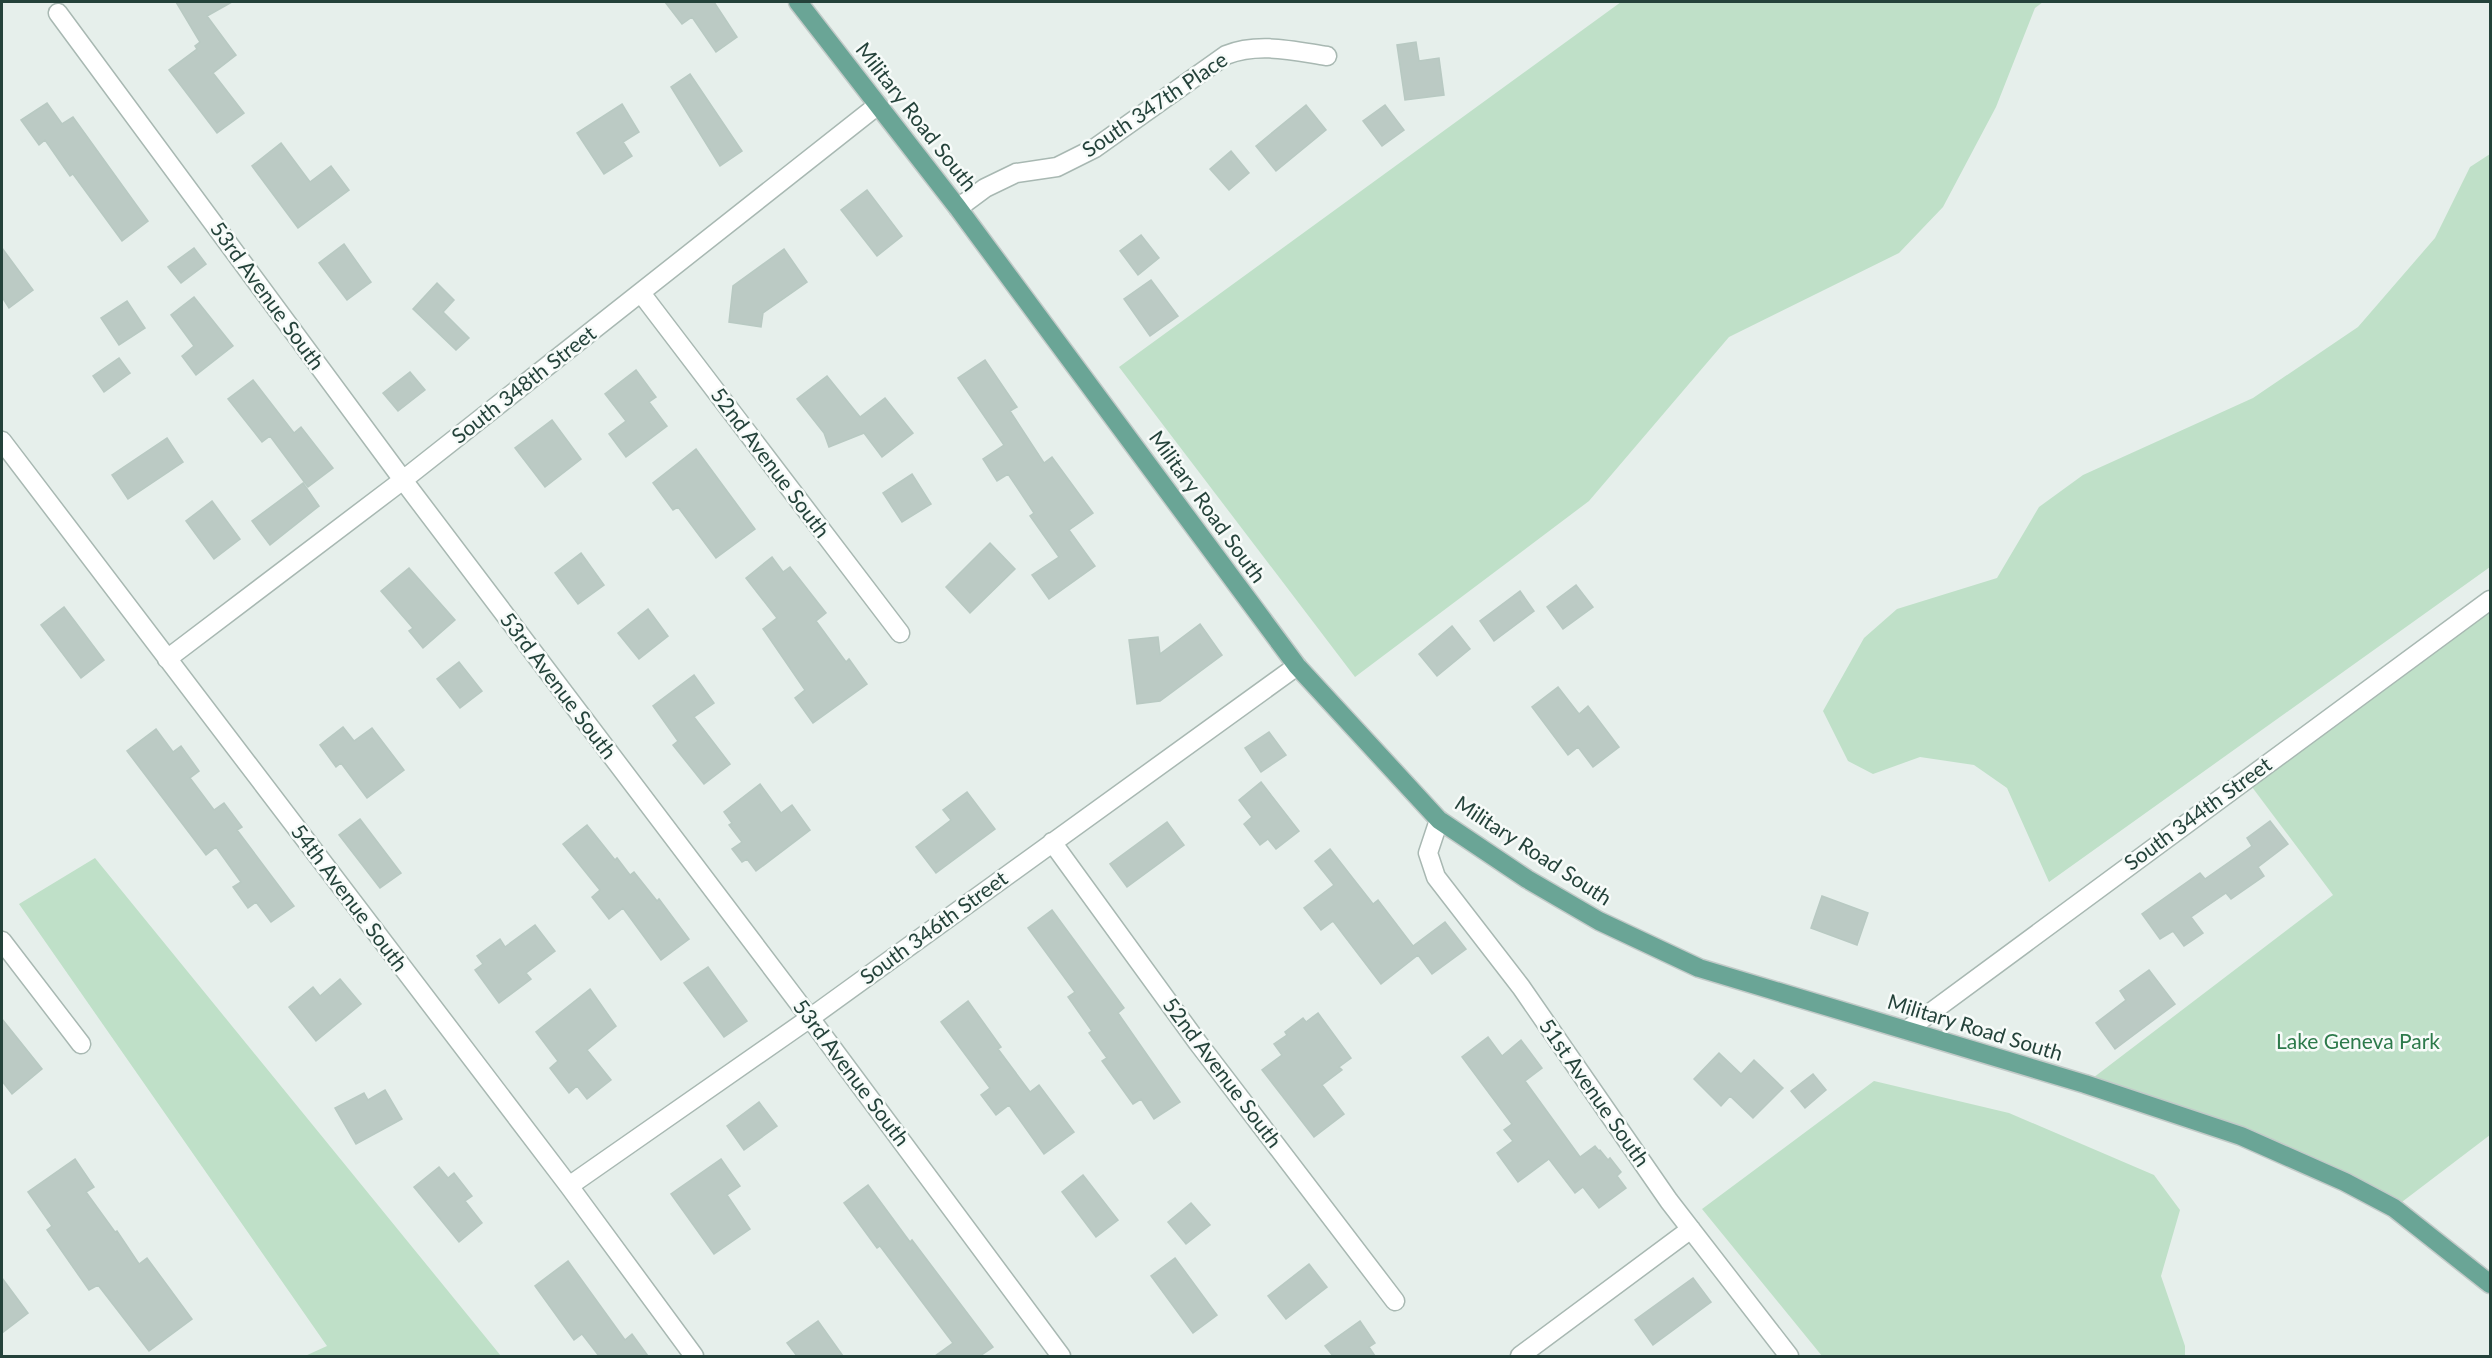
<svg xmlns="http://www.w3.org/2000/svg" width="2492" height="1358" viewBox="0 0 2492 1358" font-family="Lato,sans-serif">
	<rect width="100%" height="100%" fill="#e6efeb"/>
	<path fill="#bfe0c8" d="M1621,2h422l-8,6 -39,99 -53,100 -44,46 -170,84 -140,164 -234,176 -236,-310z
		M2490,154v413l-441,315 -42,-94 -33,-23 -54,-8 -47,17 -25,-13 -25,-50 41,-73 33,-29 100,-31 42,-71 44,-32 170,-77 105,-71 77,-89 35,-71z
		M2490,600v535l-96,73 -49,-26 -260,-98 248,-189 -87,-116z
		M95,858l406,498h-196l22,-10 -308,-442z
		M1874,1081l135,32 145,62 26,35 -19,66 24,70v10h-363l-120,-147z"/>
	<path fill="#bbcac4" stroke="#b8c9c2" stroke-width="1.5" d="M176,2h56l-25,14 29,39 -23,18 31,40 -27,20 -48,-63 28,-21 -2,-3 5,-4z
		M665,2h49l23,35 -21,15 -24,-35 -10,7z
		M1416,42l3,19 20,-3 5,37 -39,5 -8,-55z
		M690,74l52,77 -22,15 -49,-79z
		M47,103l15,21 11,-7 75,104 -26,20 -49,-67 -3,2 -25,-36 -6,5 -18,-25z
		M622,104l17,28 -16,10 9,14 -28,18 -27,-41z
		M1306,105l20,25 -50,41 -20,-25z
		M1385,105l19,25 -22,16 -19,-25z
		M281,143l29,39 21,-16 18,24 -51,38 -46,-62z
		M1231,151l18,22 -20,17 -19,-21z
		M867,190l35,46 -25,20 -36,-46z
		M1141,235l18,23 -21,17 -18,-24z
		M344,244l27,38 -24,18 -28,-37z
		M2,248l31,42 -24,18 -7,-11z
		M194,248l12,16 -25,19 -13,-16z
		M784,249l23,33 -44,31 -2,14 -32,-5 4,-36z
		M1151,280l27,36 -28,20 -26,-37z
		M437,283l17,17 -11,12 26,26 -13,12 -43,-41z
		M194,297l39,49 -37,29 -14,-19 12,-10 -23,-31z
		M127,301l18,27 -26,17 -18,-27z
		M119,358l11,15 -26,19 -11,-16z
		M985,360l32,47 -7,4 34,52 8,-6 41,56 -24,17 26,36 -46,33 -17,-24 27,-18 -29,-41 4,-3 -26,-39 -11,7 -14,-22 21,-14 -46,-67z
		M636,370l20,27 -7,5 18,24 -41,31 -17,-23 17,-13 -21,-27z
		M410,372l15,18 -27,21 -15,-18z
		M827,376l33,41 25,-19 28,35 -31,24 -18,-24 -35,14 -5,-14 -27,-34z
		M253,380l41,53 7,-6 32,41 -25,19 -38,-51 -8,6 -34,-43z
		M552,420l29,39 -36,28 -30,-39z
		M167,438l16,24 -55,37 -16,-24z
		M696,449l59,80 -39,29 -38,-51 -5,3 -20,-27z
		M912,474l19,30 -29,18 -19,-29z
		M303,483l16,23 -49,39 -18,-24z
		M212,501l28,38 -26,20 -28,-38z
		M990,543l25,26 -45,44 -24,-26z
		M581,553l23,32 -26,19 -23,-31z
		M772,557l11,15 7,-5 36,46 -10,8 30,41 3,-3 18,25 -54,39 -18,-25 10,-8 -42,-61 14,-11 -31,-40z
		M409,568l46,52 -32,28 -14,-17 4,-3 -32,-37z
		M1576,585l17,22 -30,22 -16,-22z
		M1520,591l14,20 -40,30 -14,-20z
		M64,607l40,53 -23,18 -40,-53z
		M648,609l20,27 -29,23 -21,-26z
		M1200,624l22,31 -62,46 -23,3 -8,-64 29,-3 2,17z
		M1452,626l18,23 -33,27 -18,-22z
		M459,662l23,29 -22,17 -23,-29z
		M694,675l20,28 -20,14 36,47 -26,20 -31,-39 5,-4 -25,-35z
		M1558,687l21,27 9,-8 31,41 -26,20 -15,-20 -10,8 -36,-48z
		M343,727l11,14 18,-13 32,42 -37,28 -26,-35 -5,4 -16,-22z
		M156,729l17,23 8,-6 18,25 -9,7 24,32 10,-7 18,24 -5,3 57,76 -23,16 -15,-20 -8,6 -15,-21 8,-5 -25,-35 -10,8 -79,-104z
		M1269,732l17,23 -25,17 -16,-24z
		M1261,782l38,49 -23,18 -8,-10 -8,6 -16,-21 8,-7 -13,-17z
		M760,784l21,29 11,-8 18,25 -54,41 -9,-12 -5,3 -10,-13 10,-7 -13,-17 3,-2 -8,-11z
		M967,792l28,37 -59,44 -20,-26 35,-27 -8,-10z
		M360,819l41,54 -21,15 -41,-53z
		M2270,821l18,23 -30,23 6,9 -33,23 -5,-6 -35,24 12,16 -19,13 -11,-15 -13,8 -18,-25 58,-41 5,6 47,-33 -5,-8z
		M1167,822l17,23 -57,42 -17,-23z
		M587,825l28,35 2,-2 13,17 4,-3 23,29 2,-2 30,40 -28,21 -38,-52 -14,11 -17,-22 8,-7 -37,-46z
		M1330,849l43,55 5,-4 35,46 32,-24 21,27 -34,25 -14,-19 -37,29 -48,-63 -12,9 -17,-22 30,-23 -19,-24z
		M1822,896l46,17 -11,32 -46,-17z
		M1052,910l72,98 -6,5 62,89 -26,17 -13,-20 -8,5 -31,-43 5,-3 -18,-25 3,-2 -24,-34 7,-5 -47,-64z
		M535,925l20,26 -29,22 5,6 -32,24 -24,-33 8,-6 -6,-8 23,-17 5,8z
		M708,967l39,54 -23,16 -40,-54z
		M2149,970l26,34 -60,45 -19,-26 30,-23 -6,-9z
		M340,979l21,25 -45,37 -27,-34 24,-20 7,9z
		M590,989l26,37 -29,24 24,30 -24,19 -10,-13 -8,7 -19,-25 8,-7 -22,-29z
		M968,1001l33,46 -3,2 32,43 9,-7 35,47 -30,22 -35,-49 -13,10 -15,-20 9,-7 -49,-66z
		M1318,1013l33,45 -12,9 3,3 -20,15 22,29 -30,23 -52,-67 20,-15 -8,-11 13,-9 -2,-3 18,-14 3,4z
		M2,1019l40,50 -30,25 -10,-13z
		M1488,1037l14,19 19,-16 21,28 -17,13 55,76 15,-11 4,5 1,-1 8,10 2,-2 11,14 -4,4 9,12 -27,20 -16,-21 -8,6 -26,-34 -31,23 -21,-29 16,-12 -9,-11 8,-6 -50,-67z
		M1719,1053l22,21 13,-14 29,28 -30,30 -23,-22 -9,10 -27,-27z
		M1813,1074l13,16 -21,18 -14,-17z
		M385,1090l17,29 -46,25 -21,-36 29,-15 4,7z
		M759,1102l18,24 -33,24 -17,-24z
		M75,1159l19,28 -8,5 29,40 2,-1 22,33 8,-6 45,61 -43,32 -51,-66 -9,5 -42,-60 5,-4 -24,-34z
		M721,1159l19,27 -13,9 23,34 -36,25 -43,-60z
		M439,1167l9,11 6,-5 18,23 -7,5 17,22 -23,19 -45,-55z
		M1083,1175l35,45 -22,17 -34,-45z
		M868,1185l42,57 2,-2 81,107 -13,9h-45l18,-13 -73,-97 -3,2 -33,-45z
		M1191,1203l19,22 -24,19 -18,-22z
		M1175,1258l42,57 -24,18 -42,-57z
		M568,1261l57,79 7,-6 16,22h-49l-17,-22 -8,6 -39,-54z
		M1309,1264l18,23 -41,32 -18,-23z
		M2,1278l26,35 -26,20z
		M1693,1278l18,24 -58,43 -18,-25z
		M818,1321l25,35h-46l-10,-13z
		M1360,1321l15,22 -6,4 6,9h-42l-8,-10z"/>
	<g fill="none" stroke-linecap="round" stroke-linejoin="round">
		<defs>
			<path id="minor" d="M58,13l345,467 407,538 251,338
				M958,208l27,-20 31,-15 41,-6 38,-19 131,-93c33,-13 68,-4 101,1
				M641,293l259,340
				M2,441l567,745 125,170
				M167,659l236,-179 475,-375
				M1439,820l-11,33 8,24 85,110 148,214 120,155
				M1052,842l146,201 197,258
				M2,941l79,103
				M1907,1030l583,-430
				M569,1186l241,-168 487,-352
				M1520,1356l171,-127"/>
			<path id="major" d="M798,2l160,206 339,458 142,154 88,59 72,42 100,47 386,116 156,52 104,46 49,26 96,76"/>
		</defs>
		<use href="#minor" stroke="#a8b8b2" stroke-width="21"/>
		<use href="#major" stroke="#c2cac8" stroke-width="21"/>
		<use href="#minor" stroke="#fff" stroke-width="18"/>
		<use href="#major" stroke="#6aa596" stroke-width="18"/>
	</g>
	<g text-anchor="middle" stroke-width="5" stroke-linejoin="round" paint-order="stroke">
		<g font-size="21" fill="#24423a" stroke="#f7fbf9">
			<text transform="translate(1155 105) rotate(-34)" y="7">South 347th Place</text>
			<text transform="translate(916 117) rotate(52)" y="7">Military Road South</text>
			<text transform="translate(267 296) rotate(54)" y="7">53rd Avenue South</text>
			<text transform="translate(524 385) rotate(-38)" y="7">South 348th Street</text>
			<text transform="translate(770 463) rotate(53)" y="7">52nd Avenue South</text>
			<text transform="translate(1207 507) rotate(54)" y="7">Military Road South</text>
			<text transform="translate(558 686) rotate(53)" y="7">53rd Avenue South</text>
			<text transform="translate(2198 814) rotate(-36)" y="7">South 344th Street</text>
			<text transform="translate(1533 851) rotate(33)" y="7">Military Road South</text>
			<text transform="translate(349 898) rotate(53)" y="7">54th Avenue South</text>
			<text transform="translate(934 928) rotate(-36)" y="7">South 346th Street</text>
			<text transform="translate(1975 1028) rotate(17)" y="7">Military Road South</text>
			<text transform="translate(851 1073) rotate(53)" y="7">53rd Avenue South</text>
			<text transform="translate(1222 1073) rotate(53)" y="7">52nd Avenue South</text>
			<text transform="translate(1594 1093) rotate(55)" y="7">51st Avenue South</text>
		</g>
		<g font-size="21" fill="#2d7a4b" stroke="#f7fbf9">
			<text x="2358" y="1049">Lake Geneva Park</text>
		</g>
	</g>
	<rect width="2492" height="1358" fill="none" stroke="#24423a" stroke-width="6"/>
</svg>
